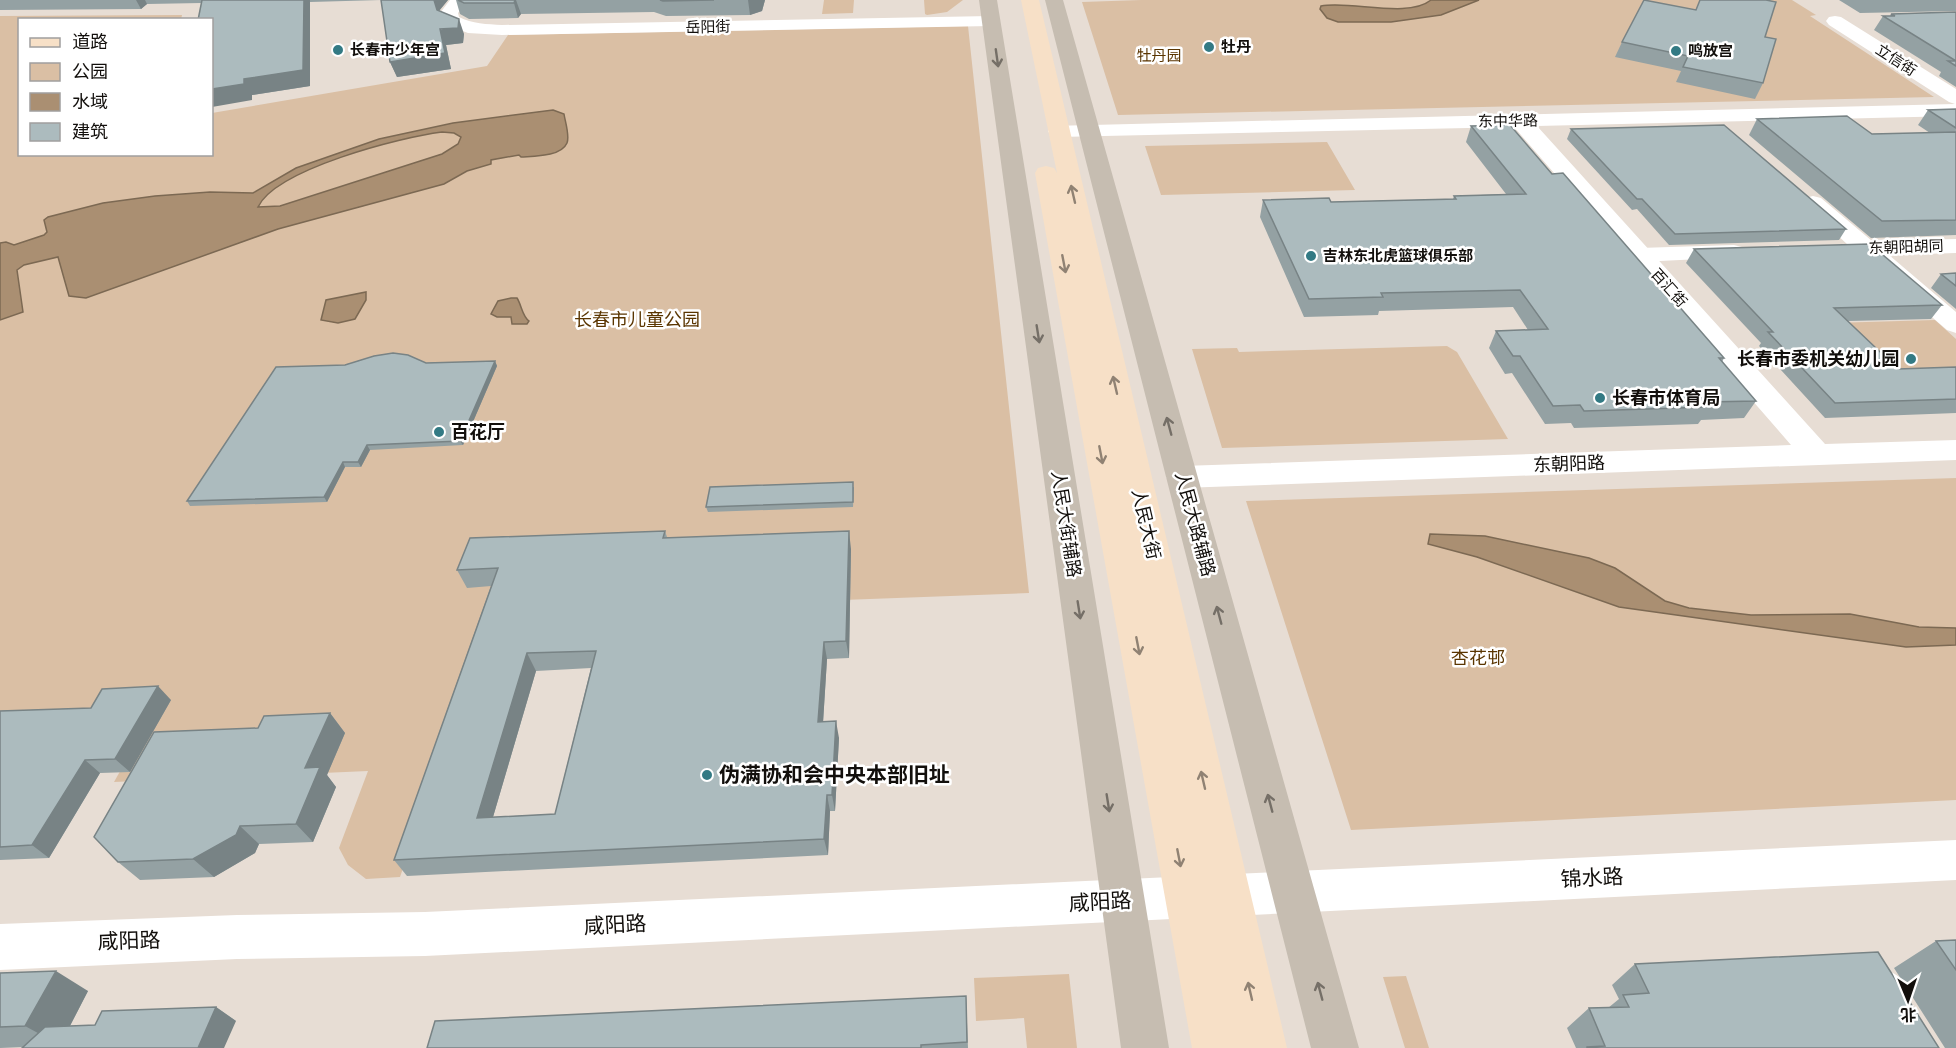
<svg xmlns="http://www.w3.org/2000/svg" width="1956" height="1048" viewBox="0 0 1956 1048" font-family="'Titillium Web','Noto Sans SC',sans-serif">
	<rect width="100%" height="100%" fill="#e7ddd4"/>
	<path fill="#dabfa4" d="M824,0h30l-1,13 -31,1z
		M924,0h39l-16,12 -20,3 -2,-1z
		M1141,0h651l24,15 -6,1 124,81 -816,18 -36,-113z
		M182,15l-1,5h-161v134h192v-41l275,-47 21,-31 460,-9 61,567 -539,20 -90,264 -34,2 -18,-14 -9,-17 29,-77 -254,11 9,-16 -123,4v-754z
		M1327,142l28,48 -194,5 -16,-49z
		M1935,320l21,19v40l-55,2 -69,-58z
		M1447,346l10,6 51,87 -286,9 -30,-99 45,-1 2,4z
		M1956,478v322l-605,30 -105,-329z
		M1069,974l8,74h-50l-3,-30 -48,3 -2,-43z
		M1406,976l23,72h-24l-22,-71z"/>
	<path fill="#aa8f72" stroke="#7c6953" stroke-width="1.5" fill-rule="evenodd" d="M1431,0h48l-38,15 -50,7h-53l-11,-4 -7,-9 1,-3c29,-6 87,13 110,-6z
		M553,110l11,4c1,7 6,22 3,29 -6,14 -34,13 -46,14l-2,-2 -28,5v4l-24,7 -23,13 -166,45 -192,69 -17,-2 -11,-39 -34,8 -7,5 6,42 -23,8v-77l6,-1 8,3 30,-10 3,-3 -3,-12 4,-3 55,-14 52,-7 55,-4 43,1 43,-25 83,-29 74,-16zM442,132l12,1 7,4 -3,7 -16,10 -162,52 -22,1c18,-38 143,-70 184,-75z
		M366,292v8l-11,19 -17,4 -17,-3 5,-20z
		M511,298h6c5,8 5,18 12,23l-2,3h-15l-1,-7h-14l-6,-3 7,-13z
		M1430,534l55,2 104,22 26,10 50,33 24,7 62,7 99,-1 69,13 37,1v17l-50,2 -287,-40 -142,-50 -49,-13z"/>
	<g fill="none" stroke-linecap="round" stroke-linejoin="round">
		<path fill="#fff" fill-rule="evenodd" d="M1813,196l8,2 51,43 84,-2v14l-67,2 67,57v21l-9,-3 -86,-74 -13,-2 -4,-5 3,-5 -45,-41 3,-5z
			M1734,245l8,2 4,5 -4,5 -103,5 -8,-2 -4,-5 4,-5 8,-2z"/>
		<path fill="#fff" fill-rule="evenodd" d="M450,0h18l-10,13 1,4c13,7 28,7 43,8l489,-9 6,1 3,4 -3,4 -6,1 -489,9 -34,-2 -24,-9 -4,-11z
			M1835,16l6,1 115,72v27l-419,10 288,318 131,-4v20l-774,28 -11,-3 -5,-8 5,-8 11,-3 609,-21 -277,-318 -455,10 -8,-1 -3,-5 3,-5 904,-22 -6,-2 -120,-77 -3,-4 3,-4z
			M1956,840v40l-1531,76 -188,3 -237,11v-46l237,-9 188,-3z"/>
		<path fill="#c6bdb1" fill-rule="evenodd" d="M979,0h18l172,1048h-48z
			M1045,0h18l296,1048h-48z"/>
		<path fill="#f7e0c7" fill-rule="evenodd" d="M1021,0h18l248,1048h-95l-157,-875 3,-5 8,-2 8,2 3,5z"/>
	</g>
	<path fill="#94a1a3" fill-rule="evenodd" d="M0,0h448l-9,11 25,23 -1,9 -17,2 5,24 -54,8 -7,-15 -9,-62 -71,2v84l-58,9v5l-51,-97 -54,1 -6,5 -141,1z
		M456,0h309l-3,11 -12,4 -84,1 -12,-4 -133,2 -3,4 -49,1 -9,-5z
		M1839,0h117v11l-96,2z
		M1696,10l69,27 -2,46 -8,16 -79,-17 5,-11 -66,-14 7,-15z
		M1956,12v75l-17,-11 2,-4 -67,-42 9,-14h7l1,-2z
		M1956,109v126l-85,3 -122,-103 8,-16 115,15 58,-1 -12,-8 10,-15z
		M1471,126l81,48 172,184 -2,4 34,39 -12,17 -43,2 -3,4 -124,4 -3,-5 -26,1 -33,-51 -7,1 -16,-26 7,-17 32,-1 -15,-23 -134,4 -1,4 -74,2 -44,-100 3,-17 68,2 122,-3 1,-3 52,-2 -40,-52z
		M1571,129l275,100 -7,11 -170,5 -32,-36 -5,1 -65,-71z
		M1694,249l248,56 -11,14 -83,2 50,48 58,-2v46l-131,5 -66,-72 2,-3 -75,-80z
		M1956,273v36l-25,-21 10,-14z
		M495,361l2,5 -34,79 -93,5 -9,17h-16l-18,35 -137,4 -3,-5 239,-138z
		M854,487l-1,20 -145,5 -2,-5z
		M665,531l2,6 184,12 -2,109 -22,1 -4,63 16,16 -4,73h-5l-2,44 -421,21 -13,-16 97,-274 -24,2 -10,-18zM591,668l-36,146 -62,3 43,-146z
		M171,700l-41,72 -30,1 -51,85 -49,2v-149l91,-3z
		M330,713l15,20 -18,42 9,12 -23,55 -54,2 -4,9 -41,24 -74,3 -22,-18 140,-134z
		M1956,940v108h-11l-51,-80 42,-27z
		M1635,964l304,84h-363l-9,-20 22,-20h19l11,-9 -7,-14z
		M0,973l88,18 -18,35 25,-1 121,-18 20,14 -212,26 -24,1z
		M966,996l2,52h-541z"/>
	<path fill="#788385" d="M136,0h9l2,4 -6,5z
		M304,0h6v86l-58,9v5l-40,7v-18l32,-10z
		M434,0h14l-10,12 -1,-2z
		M515,0h1l5,14 -3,4 -4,-15z
		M748,0h17l-3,11 -12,4z
		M459,19l5,15 -1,9 -17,2 5,24 -54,8 -7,-15z
		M495,361l2,5 -34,79 -3,-4z
		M367,445l3,5 -9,17 -3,-5z
		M343,462l2,5 -18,35 -3,-5z
		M849,531l2,18 -2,109 -3,-17z
		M824,642l3,17 -5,80 -4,-17z
		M527,653l9,18 -48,163 -11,-16z
		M158,686l13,14 -41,72 -15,-13z
		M330,713l15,20 -18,42 9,12 -23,55 -17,-18 9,-56z
		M836,721l3,17 -4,73 -3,-16z
		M85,760l15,13 -51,85 -17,-13z
		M827,795l3,16 -2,44 -4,-16z
		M240,826l19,18 -4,9 -41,24 -21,-18z
		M56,971l32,20 -28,54 -35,-19z
		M216,1007l20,14 -12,27h-26z"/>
	<path fill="#acbbbe" stroke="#788385" stroke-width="1.5" fill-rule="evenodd" d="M202,0h102l-1,70 -59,9v5l-32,5v-69h-14z
		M381,0h53l3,10 22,9 -1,9 -18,1 5,24 -55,9z
		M458,0h57l-1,3h-50z
		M660,0h54l-51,1z
		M1644,0l52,10 4,-10h66l10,2 -11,35 11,2 -13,44 -80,-16 5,-11 -66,-14z
		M1956,12v49l-73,-45h12l-4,-2z
		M1948,61h8v5z
		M1956,109v19l-28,-18z
		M1847,116l25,18 84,-2v88l-74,1 -125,-102z
		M1510,125l42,49 11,-1 161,185h-5l37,43 -50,1 3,5 -125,4 -4,-6 -27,1 -33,-50h-7l-17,-25 52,-2 -28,-39 -139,3 2,4 -74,2 -46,-99 66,-2 2,4 125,-3 -2,-3 72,-2 -55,-68z
		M1724,125l122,104 -171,5 -33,-35h-5l-66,-70z
		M1870,244l72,61 -108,3 64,61 58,-2v32l-121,4 -67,-71h5l-79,-83z
		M1956,273v13l-15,-12z
		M393,353l15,2 18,8 69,-2 -35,80 -93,4 -9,17h-15l-19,35 -137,4 89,-134 69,-2 29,-9z
		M853,482v20l-147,5 4,-20z
		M665,531l-2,7 186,-7 -3,110 -22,1 -6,80 18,-1 -4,74h-5l-3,44 -430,21 104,-292 -41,2 13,-32zM596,651l-41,163 -78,4 50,-165z
		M158,686l-43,73 -30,1 -53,85 -32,2v-136l91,-3 11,-19z
		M330,713l-25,55 15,-1 -24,57 -56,2 -4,9 -43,24 -75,3 -24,-25 60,-105 104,-4 6,-12z
		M1956,940v30l-20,-29z
		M1878,952l61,96h-352v-1l18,-1 -16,-38 40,-1 -6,-12 26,-2 -14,-29z
		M56,971l-31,55 -25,1v-54z
		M966,996l1,46 -46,3v3h-494l8,-27z
		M216,1007l-18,41h-176l23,-21 50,-2 7,-14z"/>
	<defs><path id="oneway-shaft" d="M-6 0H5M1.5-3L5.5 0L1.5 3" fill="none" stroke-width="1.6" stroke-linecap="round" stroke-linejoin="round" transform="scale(1.5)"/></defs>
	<g stroke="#756f67">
		<use href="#oneway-shaft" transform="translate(997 58) rotate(82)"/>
		<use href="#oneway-shaft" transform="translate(1038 334) rotate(81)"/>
		<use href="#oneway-shaft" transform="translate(1169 426) rotate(-105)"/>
		<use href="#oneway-shaft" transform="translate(1079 610) rotate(81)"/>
		<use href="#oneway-shaft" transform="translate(1219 615) rotate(-105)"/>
		<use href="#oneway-shaft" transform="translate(1108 803) rotate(81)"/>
		<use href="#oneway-shaft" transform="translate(1270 803) rotate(-105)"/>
		<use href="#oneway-shaft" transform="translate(1320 991) rotate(-105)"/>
	</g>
	<g stroke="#908273">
		<use href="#oneway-shaft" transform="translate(1073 194) rotate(-103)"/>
		<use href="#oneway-shaft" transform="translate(1064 264) rotate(79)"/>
		<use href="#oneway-shaft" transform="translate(1115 385) rotate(-103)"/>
		<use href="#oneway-shaft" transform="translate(1101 455) rotate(79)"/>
		<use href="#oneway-shaft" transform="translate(1138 646) rotate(79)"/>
		<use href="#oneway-shaft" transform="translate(1203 780) rotate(-103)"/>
		<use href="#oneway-shaft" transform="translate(1179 858) rotate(79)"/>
		<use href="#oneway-shaft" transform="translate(1250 991) rotate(-103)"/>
	</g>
	<g fill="#337a84" stroke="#fff" stroke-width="2">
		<circle cx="1209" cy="47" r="6"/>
		<circle cx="338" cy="50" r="6"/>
		<circle cx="1676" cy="51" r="6"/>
		<circle cx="1311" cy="256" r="6"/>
		<circle cx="1911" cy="359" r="6"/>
		<circle cx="1600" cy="398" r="6"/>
		<circle cx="439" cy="432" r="6"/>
		<circle cx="707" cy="775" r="6"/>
	</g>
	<g text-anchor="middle" stroke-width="5" stroke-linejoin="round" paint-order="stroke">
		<g font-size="15" fill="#120f0c" stroke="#fff">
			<text transform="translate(708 27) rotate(-1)" y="5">岳阳街</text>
			<text transform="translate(1896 60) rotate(33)" y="5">立信街</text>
			<text transform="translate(1508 121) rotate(-1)" y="5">东中华路</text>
			<text transform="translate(1906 247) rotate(-2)" y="5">东朝阳胡同</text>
			<text transform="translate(1669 288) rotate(48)" y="5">百汇街</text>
		</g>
		<g font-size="15" font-weight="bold" fill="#120f0c" stroke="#fff" text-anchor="start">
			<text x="1221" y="52">牡丹</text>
			<text x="350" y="55">长春市少年宫</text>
			<text x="1688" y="56">鸣放宫</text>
			<text x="1323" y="261">吉林东北虎篮球俱乐部</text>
		</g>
		<g font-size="15" fill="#5a3500" stroke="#fff">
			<text x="1159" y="61">牡丹园</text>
		</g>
		<g font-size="18" fill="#5a3500" stroke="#fff">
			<text x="637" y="326">长春市儿童公园</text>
			<text x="1478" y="664">杏花邨</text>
		</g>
		<g font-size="18" font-weight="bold" fill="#120f0c" stroke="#fff" text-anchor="start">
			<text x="1899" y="365" text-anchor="end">长春市委机关幼儿园</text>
			<text x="1612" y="404">长春市体育局</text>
			<text x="451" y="438">百花厅</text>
		</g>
		<g font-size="18" fill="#120f0c" stroke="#fff">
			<text transform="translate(1569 464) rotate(-2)" y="6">东朝阳路</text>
			<text transform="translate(1066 524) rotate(81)" y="6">人民大街辅路</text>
			<text transform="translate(1146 524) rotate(77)" y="6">人民大街</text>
			<text transform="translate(1195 524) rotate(75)" y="6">人民大路辅路</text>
		</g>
		<g font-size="21" font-weight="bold" fill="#120f0c" stroke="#fff" text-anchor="start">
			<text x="719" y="782">伪满协和会中央本部旧址</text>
		</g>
		<g font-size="21" fill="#120f0c" stroke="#fff">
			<text transform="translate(1592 878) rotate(-3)" y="7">锦水路</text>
			<text transform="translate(1100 902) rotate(-3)" y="7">咸阳路</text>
			<text transform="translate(615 925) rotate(-3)" y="7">咸阳路</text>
			<text transform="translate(129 941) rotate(-2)" y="7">咸阳路</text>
		</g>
	</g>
	<rect x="18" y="18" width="195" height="138" fill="#ffffff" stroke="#a09f9e" stroke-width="1.5"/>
	<rect x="30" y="38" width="30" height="9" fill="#f7e0c7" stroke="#a09f9e" stroke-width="1.5"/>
	<text x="72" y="48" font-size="18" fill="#120f0c">道路</text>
	<rect x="30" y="63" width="30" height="18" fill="#dabfa4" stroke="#a09f9e" stroke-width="1.5"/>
	<text x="72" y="78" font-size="18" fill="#120f0c">公园</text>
	<rect x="30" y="93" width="30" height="18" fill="#aa8f72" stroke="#a09f9e" stroke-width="1.5"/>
	<text x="72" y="108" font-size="18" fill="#120f0c">水域</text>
	<rect x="30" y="123" width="30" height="18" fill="#acbbbe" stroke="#a09f9e" stroke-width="1.5"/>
	<text x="72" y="138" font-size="18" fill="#120f0c">建筑</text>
	<g transform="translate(1908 1000) rotate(178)" stroke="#ffffff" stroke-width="4.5" paint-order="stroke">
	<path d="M0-4.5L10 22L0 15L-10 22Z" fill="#120f0c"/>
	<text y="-9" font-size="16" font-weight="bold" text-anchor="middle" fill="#120f0c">北</text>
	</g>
</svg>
